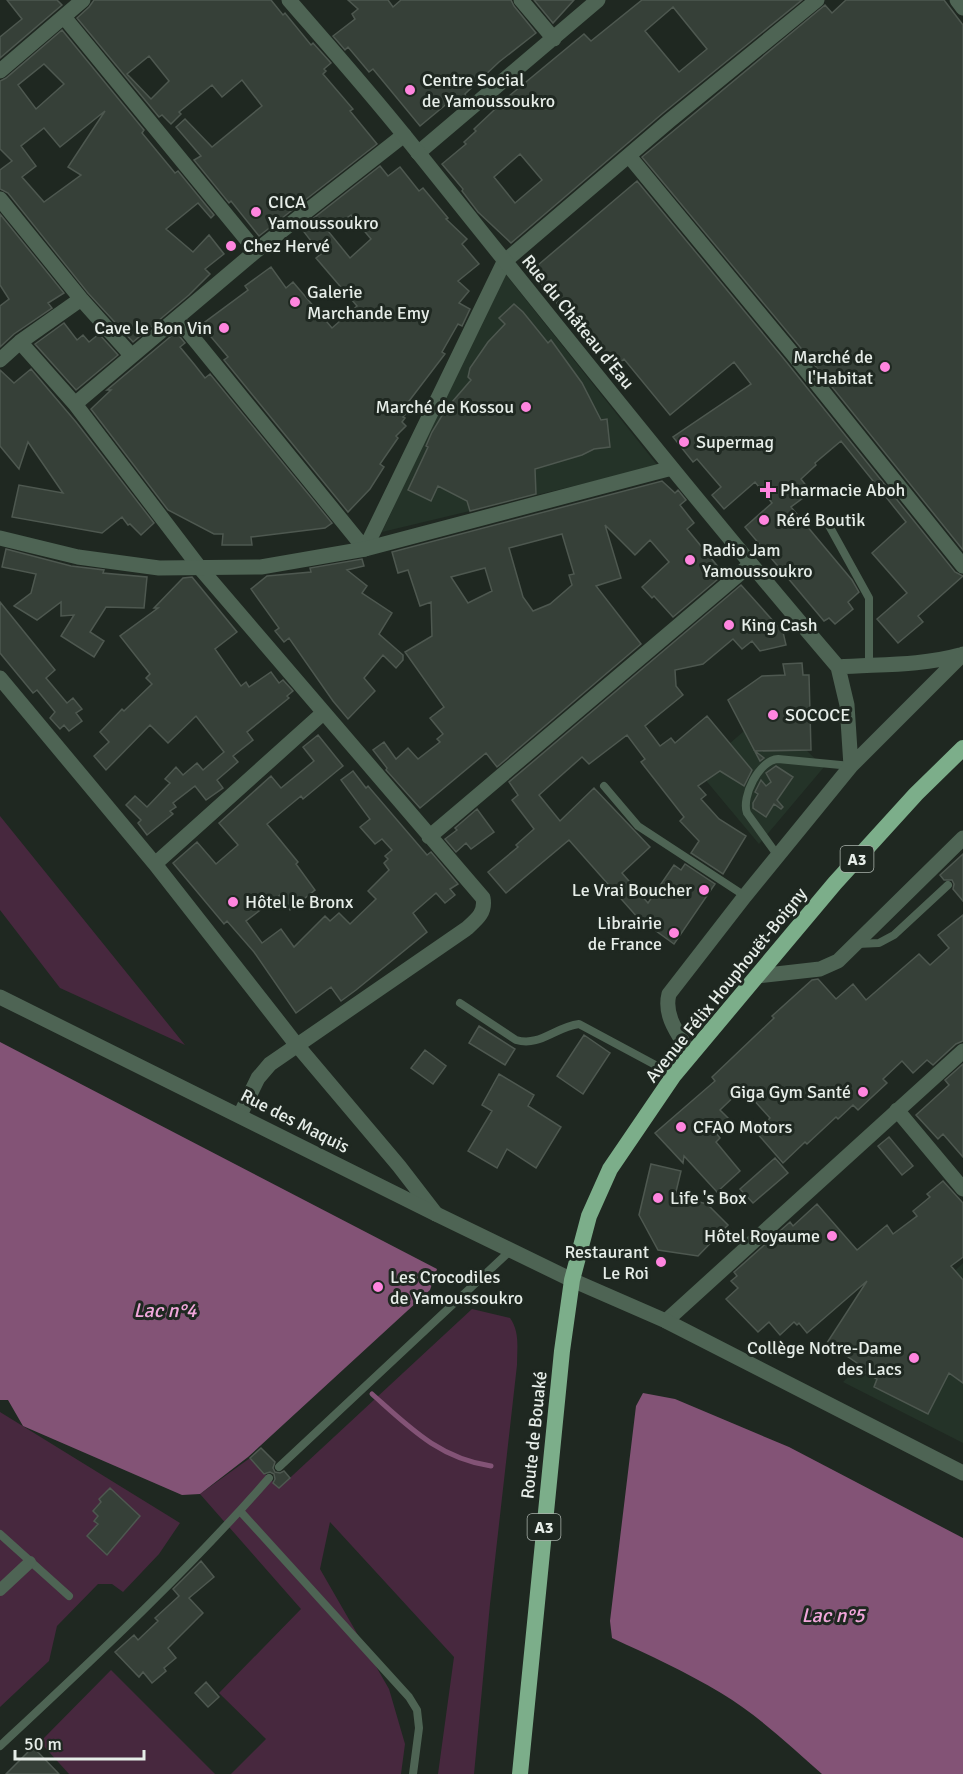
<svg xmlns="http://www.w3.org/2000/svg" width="963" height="1774" viewBox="0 0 963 1774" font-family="Signika,sans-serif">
	<rect width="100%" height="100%" fill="#1f2821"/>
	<path fill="#243328" d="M503,271l155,195 -276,66z
		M744,731l13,20 49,-1 18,17 -65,77 -61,-73z
		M963,1263v180l-120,-61z"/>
	<path fill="#47283e" d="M0,816l185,229 -125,-57 -60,-78z
		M472,1309l38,9c10,14 7,30 7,47l-27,239 -16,170h-36l16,-117 -124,-135 -10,47 69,120 16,55 -4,30h-170l35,-35 -47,-46 82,-84 -101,-115 50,-36 29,30z
		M0,1412l180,111 -21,31 -36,38 -11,-8h-14l-41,42 -8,35 -49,46z
		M111,1670l104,104h-146l-29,-32z"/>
	<path fill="#835376" d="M0,1042l437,227 -7,21 -182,167 -48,37 -18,1 -159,-69 -15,-26h-8z
		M643,1393l32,6 114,48 174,91v236h-141c-32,-28 -64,-59 -101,-81 -35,-21 -72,-38 -109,-55l-2,-17 26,-215z"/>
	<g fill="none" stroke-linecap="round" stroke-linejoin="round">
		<path stroke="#835376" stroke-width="5" d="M372,1394c38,34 67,64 119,72"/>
	</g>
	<path fill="#364038" stroke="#4e5850" stroke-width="1.5" fill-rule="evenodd" d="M7,0h50l5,5 -62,53v-21l22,-18z
		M94,0h177l12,15 2,-2 26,32 2,-2 18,20 -7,6 2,2 -3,3 30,35 -3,2 27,33 -118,92 -28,-35 -2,2 -35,-43 7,-4 -25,-29 9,-8 27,28 50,-41 -20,-26 -20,17 -10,-12 -33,27 2,2 -10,10 -9,-9 -3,2 -82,-99 12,-11zM149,56l20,25 -18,18 -24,-25z
		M348,0h40l5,7 8,-7h110l3,6 22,27 -37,29 -34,32 1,2 -12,12 -5,-6 -29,24 -47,-57 -4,3 -21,-25 -3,3 -12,-14 22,-17 -3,-5 6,-5z
		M534,0h40l-21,23z
		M642,0h160l-139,113 -152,130 -33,-31 -16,-21 1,-2 -21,-25 24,-20 -2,-2 12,-11 -2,-2 35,-33 75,-62 7,7zM673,7l34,42 -28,23 -34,-41zM520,154l22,26 -27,23 -21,-26z
		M846,0h98l19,25v525l-163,-203 -158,-190 183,-152 7,8z
		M62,30l82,100 -2,3 33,40 3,-2 36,44 -3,3 -13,-15 -32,26 27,23 16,-17 15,19 -19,15 5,5 -21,21 -56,47 -45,-49 -80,-100 -8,-4v-19l12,-9 -12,-12v-68l6,-3zM44,64l20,20 -28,25 -18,-24zM105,111l-37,56 13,8 -37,27 -22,-25 14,-11 -15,-20 23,-18 16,19z
		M380,166l8,10 12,-9 19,24 4,-3 25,30 -2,1 21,20 -5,5 17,20 -21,17 11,10 -10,12 11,6 -8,17 -4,-2 -16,28 3,2 -39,51 4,4 -7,8 2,1 -3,4 4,4 -10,10 2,2 -18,26 4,3 -14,22 -22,23 -124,-152 4,-3 -27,-32 47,-35 -3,-4 26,-19 15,21 7,-6 39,46 25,-22 -41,-48 5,-4 -20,-26zM351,215l20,24 -21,19 -22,-27z
		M637,181l147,178 171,213 8,4 -45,40 5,6 -25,21 -21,-24 30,-26 -35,-40 34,-31 -65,-81 -26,22 1,2 -15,14 10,13 -20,15 61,73 7,12 -11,10 5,7 -18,15 -6,-6 -5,3 -79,-94 27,-24 -17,-21 -31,27 -12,-14 9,-8 -24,-28 -4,3 -20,-25 78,-53 -17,-22 -64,53 -46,-56 -10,9 -24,-28 -2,2 -57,-71z
		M0,214l64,79 -16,10 4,5 -38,26 -14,13v-41l9,-7 -9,-14z
		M514,304l9,8 25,31 3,-3 31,43 19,37 6,-1 3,28 -16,2 -12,6 -47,14 1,25 -66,17 -3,-10 -29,-15 -7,15 -23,-11 20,-43 -2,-1 6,-14 14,-23 25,-29 -3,-3 2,-9 18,-26 17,-18 -6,-6z
		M64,323l13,17 6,-5 6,7 10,-8 19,21 -42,35 -41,-46z
		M176,332l9,11 -5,4 14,17 11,14 5,-4 122,149 -7,5 -74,9 1,8h-30l1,-11h-9l-46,-24 -77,-101 20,-19h-4z
		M31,369l45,53 78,101 -13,12 -11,-11 -2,1 -6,-8 -20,16 -90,-16 7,-32 44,8 -35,-51 -9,27 -19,-23v-76l14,13z
		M662,481l13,12 3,-3 8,10 -6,5 14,18 -7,6 37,45 -51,43 -19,-21 -2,2 -10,-11 27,-25 -19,-22 -15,15 -30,-30 16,53 -25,8 45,58 -144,123 -11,-14 -66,55 -34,-38 1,-2 -14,-18 11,-8 12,17 12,-11 10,11 22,-17 -3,-3 6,-5 -13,-16 14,-11 -39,-55 27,-16 -1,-34 -11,4 -12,-36 -10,3 -6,-21zM562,534l12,40 -5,1 3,10 -22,19 -17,7 -10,-14 -14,-49zM485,568l7,23 -24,12 -17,-26z
		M6,549l65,17 33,4 -1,3 44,4 -3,31 -38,-1 -16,25 14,9 -10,16 -33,-21 13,-21 -13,1v-14l-24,18 -23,-14 17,-13 5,-19 -34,-7z
		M362,559l2,7 -17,4 20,16 -5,7 30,20 -13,21 24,21v5l-7,8 -13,-13 -19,23 11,13 -27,28 -15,-18 -44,-63 -5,4 -9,-11 4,-3 -28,-39 16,-13 44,-4 -1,-4z
		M192,577l45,55 -22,17 26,37 5,-4 3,5 22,-15 8,11 4,-3 10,11 -6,5 2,2 -42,34 6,8 -20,16 5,6 -21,18 6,8 -17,12 -11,-14 -22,17 3,4 -6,4 3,3 -26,21 -9,-12 3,-3 -15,-15 9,-9 12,11 23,-24 -5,-4 11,-12 7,8 14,-12 6,7 21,-18 -28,-36 -28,27 -18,-18 -44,45 -12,-14 15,-14 -9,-10 22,-23 2,2 28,-27 -6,-6 4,-4 -30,-38 38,-28h-4l29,-30z
		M741,585l42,47 3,13 -26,6 -8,-10 -10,8 -9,-10 -30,25 -28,6 1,16 7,9 -38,31 15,20 11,-8 4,5 32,-27 45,54 -8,16 -24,-15 -22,15 8,9 -5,4 18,20 27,17 -23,38 -32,-21 8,-12 -19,-20 4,-4 -43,-55 4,-3 -18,-24 -38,29 -7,-7 -43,38 21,26 34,-33 56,59 -28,26 26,30 26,-38 7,5 4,-6 30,20 -41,60 -36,-26 -69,-78 -63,53 -18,-21 30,-25 -2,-2 18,-16 -22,-29 6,-5 -9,-13z
		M0,602l55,68 -9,8 21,25 6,-5 9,11 -6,4 6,8 -13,10 -5,-6 -4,4 -10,-11 5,-6 -18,-22 -4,3 -33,-40z
		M802,663l1,12h6l2,75 -56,1 9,7 -4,3 -32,-61 34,-24 23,-1 -2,-11z
		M318,735l25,31 -40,33 -2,-3 -34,28 31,38 -2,2 19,26 -25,20 -10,-15 -34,26 16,22 19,-14 13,18 31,-31 5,5 9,-8 11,11 26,-25 -8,-8 21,-21 -5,-7 4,-4 -3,-3 7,-6 -10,-11 -7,5 -15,-17 10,-8 -29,-39 12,-9 13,17 2,-2 59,69 4,-3 27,32 -8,5 5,6 -10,8 -9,-10 -23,20 14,19 -71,58 -15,11 -10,-14 -35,26 -42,-61 -27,-31 -3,3 -51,-61 24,-21 19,22 22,-19 -19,-22 52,-47 10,12 33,-27 -11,-14z
		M776,766l17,11 -16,23 6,7 -2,2 -7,-5 -8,13 -13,-9v-5l5,-9 -3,-2 6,-12 5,6 5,-4 -5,-9z
		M477,809l17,23 -23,17 -5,-6 -10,9 -11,-13 12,-9 -2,-2z
		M963,854v47l-10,-12 1,-5 -2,-4h-8l-4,-5z
		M963,915v126l-7,3 -23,21 -6,-5 -14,13 -11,-12 -19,18 4,4 -29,27 -5,-5 -15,14 -2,-2 -29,27 -2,-2 -22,21 -27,-31 14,-14 -27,-30 -23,22 10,10 -12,11 -2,2 4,5 -4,4 24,29 -23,21 -33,-36 -1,7 -28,-30 60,-52 -3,-4 62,-59 -2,-2 40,-36 6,-1 18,20 17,-15 13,16 53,-46 11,11 19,-17 -11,-13z
		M479,1026l36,23 -10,16 -36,-22z
		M584,1035l26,18 -27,41 -26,-18z
		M425,1050l21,16 -13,18 -22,-16z
		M963,1064v93l-20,-23 -5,5 -22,-24 33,-30 -4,-5z
		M499,1074l35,21 -6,11 33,21 -25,41 -29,-19 -10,19 -29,-17 24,-40 -10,-6z
		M889,1137l24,29 -11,9 -24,-29z
		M775,1158l13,15 -35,30 -13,-14z
		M651,1164l30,7 -6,25 32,8 21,21 -30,31 -40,-6 -19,-35z
		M943,1181l20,22v54l-12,9 12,14v103l-14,-10 -21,41 -54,-27 3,-8 -15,-8 2,-3 -26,-18 -4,6 -11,-7 44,-68 -60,52 -8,-10 -2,2 -3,-3 -14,13 -11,-13 -11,10 -32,-33 12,-11 -7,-7 6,-5 -3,-4 56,-50 3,4 24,-22 40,46 30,-25 6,9 24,-18 -4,-5 17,-14 -3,-3z
		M261,1448l14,14 -2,6 2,4 5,1 4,-2 6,7 -11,10 -6,-5 2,-4 -1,-5 -4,-2 -6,2 -14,-16z
		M110,1488l30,28 -33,39 -20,-19 11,-12 -4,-3 4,-5 -5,-5 8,-9 -2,-3z
		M201,1561l13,16 -25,21 14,15 -35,35 8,10 -12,10 2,3 -14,12 -9,-11 -4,5 -24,-25 19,-17 4,5 20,-19 -3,-3 24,-22 -6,-7z
		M206,1682l13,15 -11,10 -13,-14z
		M33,1747l26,27h-53z"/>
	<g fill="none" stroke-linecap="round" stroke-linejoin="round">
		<path stroke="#4e6454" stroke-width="8" d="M827,522l42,76v67
			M604,786l34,40 107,70
			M778,856l-31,-43c-6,-16 12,-53 31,-54l73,7
			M857,944l22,-1 15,-8 54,-50
			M460,1003l56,37c24,7 39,-13 63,-16l95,51
			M279,1467l232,-217
			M240,1511l169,186 8,13 2,18 -6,46
			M0,1534l69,62
			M0,1746c92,-86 185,-172 269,-268"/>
		<path stroke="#4e6454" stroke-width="12" d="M0,1590l30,-28"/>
		<path stroke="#4e6454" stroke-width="15" d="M521,0l33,39
			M957,0l6,8
			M64,17l192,234
			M0,71l83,-71
			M418,153l180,-153
			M629,156l163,197 171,213
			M0,199l81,100 50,56
			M177,318l188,231 139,-287 165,-141 148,-121
			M20,342l55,62 125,164 283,330c3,15 -7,22 -17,31l-196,135 -12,14 -18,37
			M0,360l20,-18 61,-43
			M75,404l181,-153 148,-116
			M0,678l155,186 141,180 103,122 37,48
			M429,837l322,-273
			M155,864l168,-151
			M897,1110l66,79
			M666,1321l297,-270"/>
		<path stroke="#4e6454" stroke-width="15" d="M289,0c39,45 78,89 115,135 143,178 285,358 434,532l9,38 4,61
			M0,538l78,19 81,11 102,-1 104,-18 307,-81
			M838,667c40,-3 82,-1 122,-12
			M757,976l63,-7 18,-8 125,-123
			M0,997l436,217 136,66 94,41 297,152
			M691,1055c-11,-19 -28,-38 -22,-61l76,-98 106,-130 112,-112"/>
		<path stroke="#7cae8a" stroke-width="16" d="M520,1774l42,-423 10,-71 17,-64 21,-47 64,-94 161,-192 81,-89 47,-46"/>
	</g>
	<g fill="#ff85df" stroke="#1f2821" stroke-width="2">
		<circle cx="410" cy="90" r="6"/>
		<circle cx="256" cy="212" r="6"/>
		<circle cx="231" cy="246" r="6"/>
		<circle cx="295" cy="302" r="6"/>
		<circle cx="224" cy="328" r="6"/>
		<circle cx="885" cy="367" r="6"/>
		<circle cx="526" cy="407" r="6"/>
		<circle cx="684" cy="442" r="6"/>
		<path d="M765 481h6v6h6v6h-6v6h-6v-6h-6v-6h6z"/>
		<circle cx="764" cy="520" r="6"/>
		<circle cx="690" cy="560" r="6"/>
		<circle cx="729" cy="625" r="6"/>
		<circle cx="773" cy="715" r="6"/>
		<circle cx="704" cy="890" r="6"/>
		<circle cx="233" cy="902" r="6"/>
		<circle cx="674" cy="933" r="6"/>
		<circle cx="863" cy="1092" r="6"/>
		<circle cx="681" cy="1127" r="6"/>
		<circle cx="658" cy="1198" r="6"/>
		<circle cx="832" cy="1236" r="6"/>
		<circle cx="661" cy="1262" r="6"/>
		<circle cx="378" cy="1287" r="6"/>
		<circle cx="914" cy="1358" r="6"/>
	</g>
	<g text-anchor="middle" stroke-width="6" stroke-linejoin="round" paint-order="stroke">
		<g fill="#1f2821" stroke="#aab2ac" stroke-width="1.5">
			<rect x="840.5" y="846" width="33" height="26" rx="4.5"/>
			<rect x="527.5" y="1514" width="33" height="26" rx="4.5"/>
		</g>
		<g font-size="16" font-weight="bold" fill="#e6ede8">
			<text x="857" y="865">A3</text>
			<text x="544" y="1533">A3</text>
		</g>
		<g font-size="18" fill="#e6ede8" stroke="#1f2821" text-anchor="start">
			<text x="422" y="86">Centre Social<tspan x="422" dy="21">de Yamoussoukro</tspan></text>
			<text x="268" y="208">CICA<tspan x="268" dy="21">Yamoussoukro</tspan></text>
			<text x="243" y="252">Chez Hervé</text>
			<text x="307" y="298">Galerie<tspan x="307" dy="21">Marchande Emy</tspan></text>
			<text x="212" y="334" text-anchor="end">Cave le Bon Vin</text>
			<text x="873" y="363" text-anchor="end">Marché de<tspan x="873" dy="21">l'Habitat</tspan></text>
			<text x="514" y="413" text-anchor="end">Marché de Kossou</text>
			<text x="696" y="448">Supermag</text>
			<text x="780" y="496">Pharmacie Aboh</text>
			<text x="776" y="526">Réré Boutik</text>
			<text x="702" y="556">Radio Jam<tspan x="702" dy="21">Yamoussoukro</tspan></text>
			<text x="741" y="631">King Cash</text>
			<text x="785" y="721">SOCOCE</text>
			<text x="692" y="896" text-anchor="end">Le Vrai Boucher</text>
			<text x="245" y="908">Hôtel le Bronx</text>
			<text x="662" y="929" text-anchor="end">Librairie<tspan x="662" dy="21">de France</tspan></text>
			<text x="851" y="1098" text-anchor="end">Giga Gym Santé</text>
			<text x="693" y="1133">CFAO Motors</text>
			<text x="670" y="1204">Life 's Box</text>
			<text x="820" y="1242" text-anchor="end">Hôtel Royaume</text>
			<text x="649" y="1258" text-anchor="end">Restaurant<tspan x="649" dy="21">Le Roi</tspan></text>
			<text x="390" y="1283">Les Crocodiles<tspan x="390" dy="21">de Yamoussoukro</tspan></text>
			<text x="902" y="1354" text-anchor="end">Collège Notre-Dame<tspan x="902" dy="21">des Lacs</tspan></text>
		</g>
		<g font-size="18" fill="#e6ede8" stroke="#1f2821">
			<text transform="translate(578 322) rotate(51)" y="6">Rue du Château d'Eau</text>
			<text transform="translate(726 985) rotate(-51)" y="6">Avenue Félix Houphouët-Boigny</text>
			<text transform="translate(295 1121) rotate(27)" y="6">Rue des Maquis</text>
			<text transform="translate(534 1435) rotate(-84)" y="6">Route de Bouaké</text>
		</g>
		<g font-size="20" font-style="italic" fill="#f1a7db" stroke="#1f2821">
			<text x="165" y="1317">Lac n°4</text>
			<text x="833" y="1622">Lac n°5</text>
		</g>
	</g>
	<path d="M15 1750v9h129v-9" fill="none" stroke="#e6ede8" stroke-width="3"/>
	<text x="24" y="1750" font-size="18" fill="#e6ede8" stroke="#1f2821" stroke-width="4.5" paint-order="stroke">50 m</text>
</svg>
